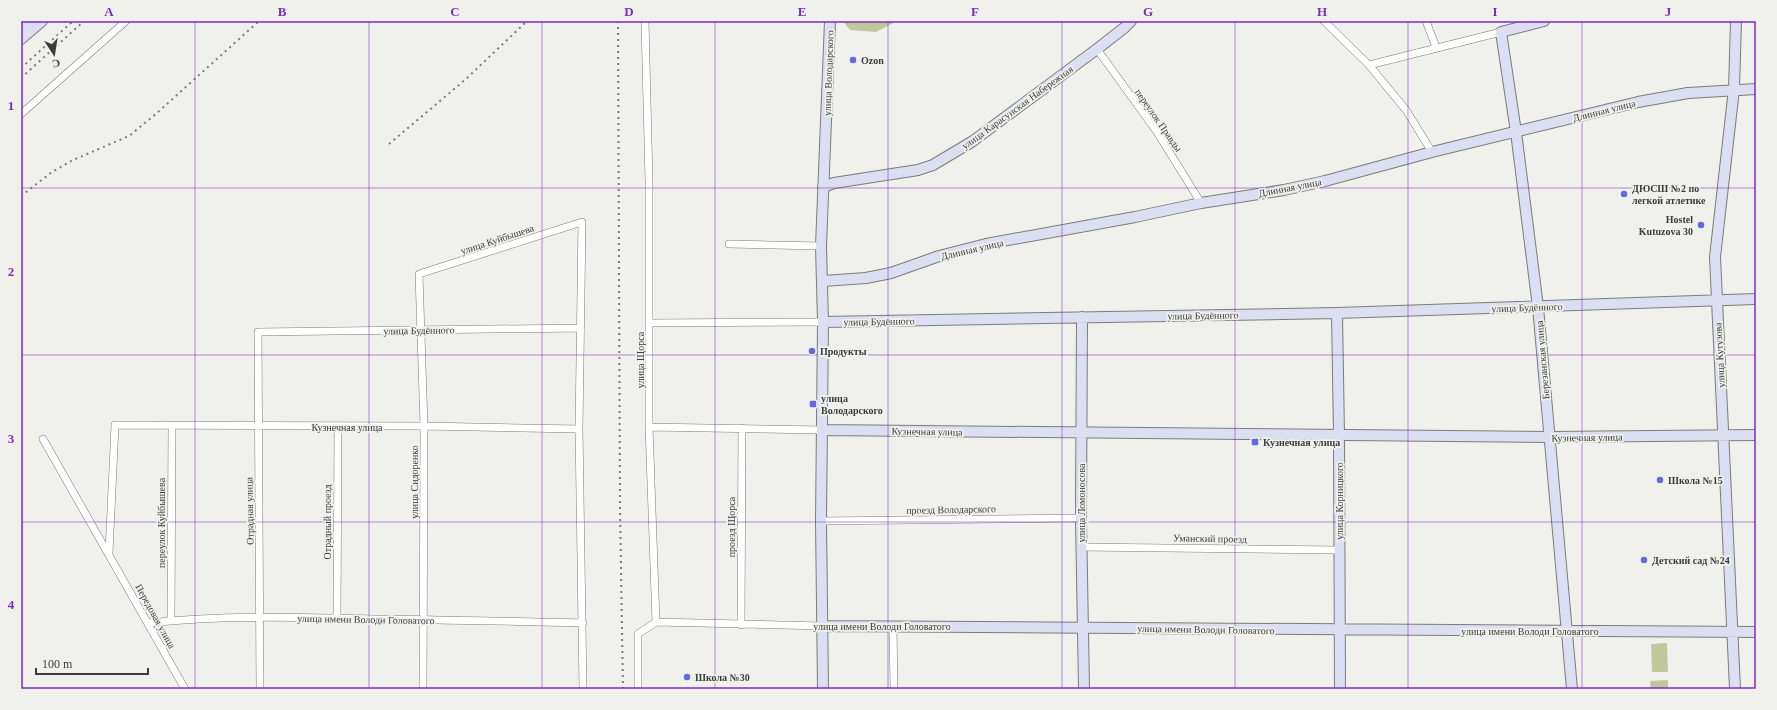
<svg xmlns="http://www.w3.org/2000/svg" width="1777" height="710" viewBox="0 0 1777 710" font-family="'Times New Roman',serif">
	<rect width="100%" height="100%" fill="#f0f1ec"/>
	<path fill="#c0c89b" d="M843,21h54l-21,11 -26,-2z
		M1667,643l1,29h-16l-1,-28z
		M1668,680v9h-17l-1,-8z"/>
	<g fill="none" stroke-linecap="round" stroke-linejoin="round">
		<defs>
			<path id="street" d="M645,21l4,161v245l7,195
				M1324,21l45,44 37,45 26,42
				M1426,21l10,26
				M1097,49l60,83 44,71
				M1369,65l132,-33
				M21,114l105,-93
				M729,244l92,2
				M650,323l173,-1
				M649,427l173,3
				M43,439l142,250
				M821,521l260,-3
				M1081,547l258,3
				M109,553l6,-128 309,1 155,3
				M337,618l1,-191
				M171,620l1,-194
				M656,622l167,4
				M148,623c75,-8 151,-6 225,-4 70,1 140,2 210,4
				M741,625l1,-197
				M893,627l1,62
				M260,689l-2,-357 322,-4
				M423,689l1,-263 -5,-152 163,-52 -3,207 4,260
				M638,689v-55l18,-12"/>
			<path id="secondary" d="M1544,21l-43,11 15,100 22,175 34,382
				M21,27l7,-6
				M21,39l21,-18
				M823,187l11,-4 84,-13 15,-5 40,-24 124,-92 27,-21 7,-7
				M823,281l43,-3 25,-5 48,-17 47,-12 149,-27 66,-14 83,-13 41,-9 107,-29 206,-50 50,-9 68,-4
				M1337,313l2,122 1,254
				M1082,317l-1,201 3,171
				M823,322l514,-9 419,-14
				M822,430l727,7 207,-2
				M823,626l933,6
				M823,689l-2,-168 2,-199 -2,-76 9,-225
				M1735,689l-20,-432 19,-168 2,-68"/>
		</defs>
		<use href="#street" stroke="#7b7c78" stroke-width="8"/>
		<use href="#secondary" stroke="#7b7c78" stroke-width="12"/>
		<use href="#street" stroke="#fff" stroke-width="7"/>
		<use href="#secondary" stroke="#dcdff2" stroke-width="10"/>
		<path stroke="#7b7c79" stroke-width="2" stroke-dasharray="2 4" stroke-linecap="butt" d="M618,21l2,487 3,181
			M21,68l52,-47
			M21,78l63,-57
			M389,144l77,-65 61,-58
			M21,196l31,-24 21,-12 56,-24 28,-23 102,-92"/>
	</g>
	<path fill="none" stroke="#7b2cbf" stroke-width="1" stroke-opacity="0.55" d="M195,21v668M369,21v668M542,21v668M715,21v668M888,21v668M1062,21v668M1235,21v668M1408,21v668M1582,21v668M21,188h1735M21,355h1735M21,522h1735"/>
	<g fill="#6369e1" stroke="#f0f1ec" stroke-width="1.5">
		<circle cx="853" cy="60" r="4"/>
		<circle cx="1624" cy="194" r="4"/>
		<circle cx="1701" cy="225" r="4"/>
		<circle cx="812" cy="351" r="4"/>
		<rect x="809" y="400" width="8" height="8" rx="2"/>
		<rect x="1251" y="438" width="8" height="8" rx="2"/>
		<circle cx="1660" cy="480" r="4"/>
		<circle cx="1644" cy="560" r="4"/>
		<circle cx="687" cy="677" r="4"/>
	</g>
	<g text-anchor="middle" stroke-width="3.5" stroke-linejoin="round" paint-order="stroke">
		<g font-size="10" font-weight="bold" fill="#3c3c3b" stroke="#f0f1ec" text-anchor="start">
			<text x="861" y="64">Ozon</text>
			<text x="1632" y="192">ДЮСШ №2 по<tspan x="1632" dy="12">легкой атлетике</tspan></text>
			<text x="1693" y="223" text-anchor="end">Hostel<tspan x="1693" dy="12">Kutuzova 30</tspan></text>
			<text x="820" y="355">Продукты</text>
			<text x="821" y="402">улица<tspan x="821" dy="12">Володарского</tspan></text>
			<text x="1263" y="446">Кузнечная улица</text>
			<text x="1668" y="484">Школа №15</text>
			<text x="1652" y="564">Детский сад №24</text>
			<text x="695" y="681">Школа №30</text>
		</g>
		<g font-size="10" fill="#3c3c3b" stroke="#f0f1ec">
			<text transform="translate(828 73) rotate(-88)" y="4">улица Володарского</text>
			<text transform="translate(1017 107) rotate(-36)" y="4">улица Карасунская Набережная</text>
			<text transform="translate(1604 110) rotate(-14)" y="4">Длинная улица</text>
			<text transform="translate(1159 120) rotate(55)" y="4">переулок Правды</text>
			<text transform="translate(1290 187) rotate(-11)" y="4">Длинная улица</text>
			<text transform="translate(497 239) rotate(-18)" y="4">улица Куйбышева</text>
			<text transform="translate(972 249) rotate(-13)" y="4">Длинная улица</text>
			<text transform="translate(1527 307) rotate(-2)" y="4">улица Будённого</text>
			<text transform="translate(1203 315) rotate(-1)" y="4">улица Будённого</text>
			<text transform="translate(879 321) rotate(-1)" y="4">улица Будённого</text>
			<text transform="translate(419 330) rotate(-1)" y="4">улица Будённого</text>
			<text transform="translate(1719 355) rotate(-93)" y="4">улица Кутузова</text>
			<text transform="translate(640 360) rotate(-90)" y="4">улица Щорса</text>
			<text transform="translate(1542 360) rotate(-95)" y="4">Березанская улица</text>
			<text x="347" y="431">Кузнечная улица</text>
			<text transform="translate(927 431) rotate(1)" y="4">Кузнечная улица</text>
			<text transform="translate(1587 437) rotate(-1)" y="4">Кузнечная улица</text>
			<text transform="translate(414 482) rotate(-90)" y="4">улица Сидоренко</text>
			<text transform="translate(1339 501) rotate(-90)" y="4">улица Корницкого</text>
			<text transform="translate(1081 503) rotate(-90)" y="4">улица Ломоносова</text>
			<text transform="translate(951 509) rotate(-1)" y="4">проезд Володарского</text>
			<text transform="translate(249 511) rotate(-91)" y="4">Отрадная улица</text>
			<text transform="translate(327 522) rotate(-90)" y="4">Отрадный проезд</text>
			<text transform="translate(161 523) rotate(-90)" y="4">переулок Куйбышева</text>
			<text transform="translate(731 527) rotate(-90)" y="4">проезд Щорса</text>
			<text transform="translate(1210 538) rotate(1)" y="4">Уманский проезд</text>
			<text transform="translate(156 616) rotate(61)" y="4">Передовая улица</text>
			<text transform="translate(366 619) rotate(1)" y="4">улица имени Володи Головатого</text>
			<text x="882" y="630">улица имени Володи Головатого</text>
			<text transform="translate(1206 629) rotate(1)" y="4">улица имени Володи Головатого</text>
			<text x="1530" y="635">улица имени Володи Головатого</text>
		</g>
	</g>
	<rect width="1777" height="710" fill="none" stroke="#f0f1ec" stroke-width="44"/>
	<g transform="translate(54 54) rotate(168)" stroke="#f0f1ec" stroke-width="3" paint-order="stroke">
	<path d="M0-3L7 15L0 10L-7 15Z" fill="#3c3c3b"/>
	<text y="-6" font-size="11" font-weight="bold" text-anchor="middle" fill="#3c3c3b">С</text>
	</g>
	<path d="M36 668v6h112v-6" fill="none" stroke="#3c3c3b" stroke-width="2"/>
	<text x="42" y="668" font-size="12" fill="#3c3c3b" stroke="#f0f1ec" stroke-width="3" paint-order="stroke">100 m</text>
	<rect x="22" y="22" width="1733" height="666" fill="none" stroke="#7b2cbf" stroke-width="1.5"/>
	<g font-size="13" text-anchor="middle" font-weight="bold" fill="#7b2cbf">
		<text x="109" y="16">A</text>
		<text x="282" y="16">B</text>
		<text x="455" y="16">C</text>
		<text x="629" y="16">D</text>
		<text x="802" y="16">E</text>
		<text x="975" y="16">F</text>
		<text x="1148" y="16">G</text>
		<text x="1322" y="16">H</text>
		<text x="1495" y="16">I</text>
		<text x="1668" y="16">J</text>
		<text x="11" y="110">1</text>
		<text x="11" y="276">2</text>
		<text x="11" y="443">3</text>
		<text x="11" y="609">4</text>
	</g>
</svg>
